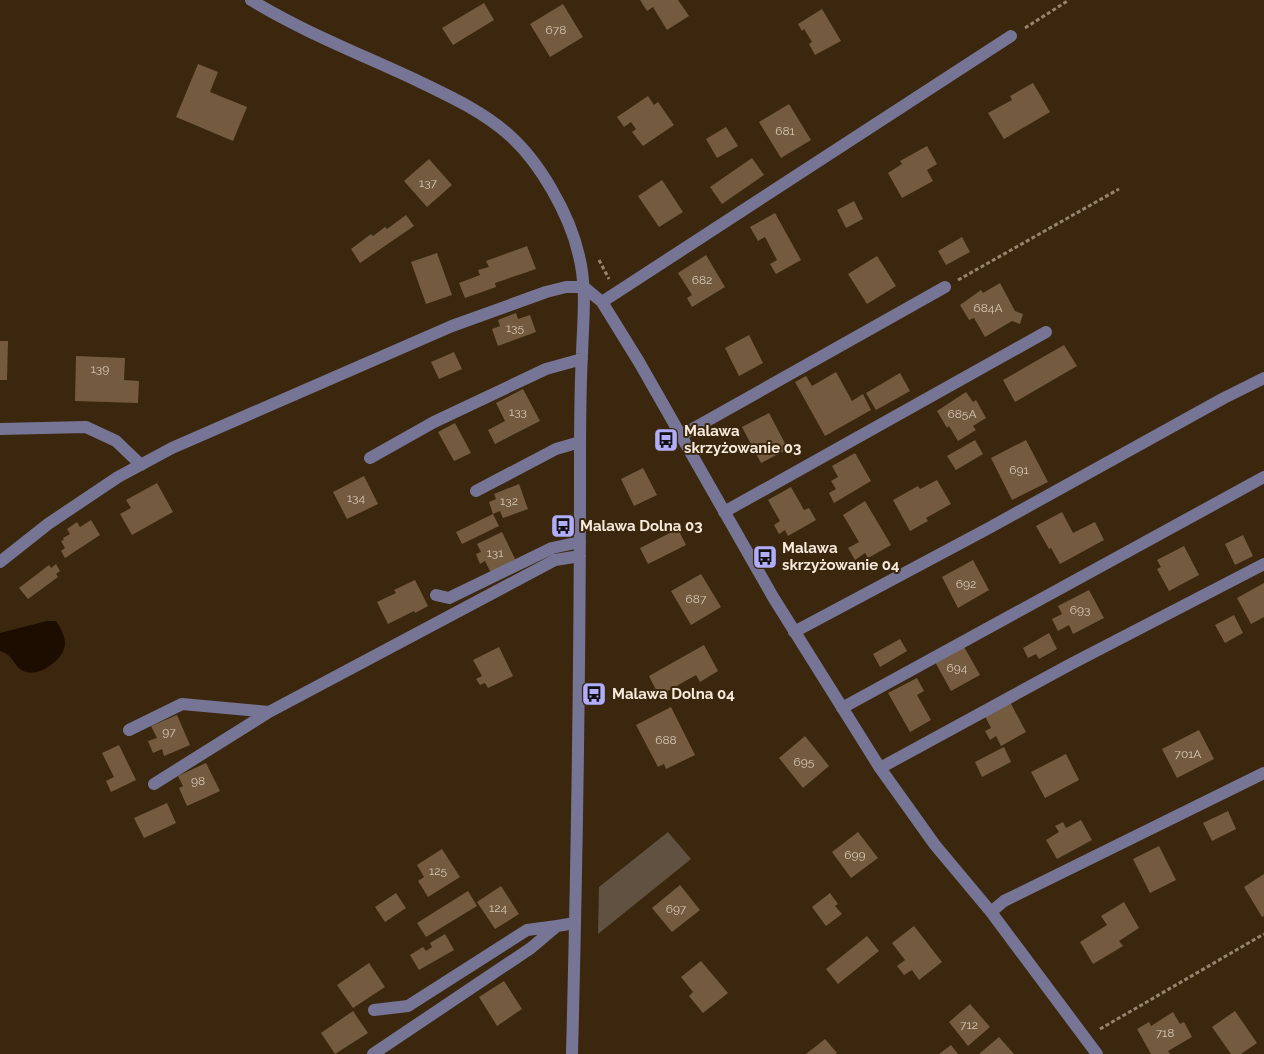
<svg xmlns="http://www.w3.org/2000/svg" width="1264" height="1054" viewBox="0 0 1264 1054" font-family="Raleway,sans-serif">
	<rect width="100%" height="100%" fill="#3b270e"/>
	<path fill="#605140" d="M668,832l23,27 -93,75 1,-47z"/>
	<path fill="#1d0d00" d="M47,621h9c15,22 11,34 -11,48 -4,2 -13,5 -19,3 -12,-3 -12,-18 -26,-21v-18z"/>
	<path fill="#745b40" d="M640,0h38l11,16 -22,14 -14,-23 -6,4z
		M484,3l10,17 -41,25 -11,-17z
		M563,4l20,33 -33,20 -20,-33z
		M822,9l19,32 -26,14 -6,-11 3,-2 -8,-13 -2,2 -4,-7z
		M198,64l20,8 -8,20 37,15 -14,34 -57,-24z
		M1033,83l17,29 -46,27 -16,-26 24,-13 -2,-4z
		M648,96l6,9 4,-3 16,23 -31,21 -11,-14 4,-3 -5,-7 -7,5 -7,-10z
		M789,104l22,36 -30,18 -22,-36z
		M726,127l12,19 -21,12 -11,-19z
		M927,146l10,18 -10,6 6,11 -31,17 -14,-25 14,-9 -2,-3z
		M752,158l12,17 -42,29 -12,-17z
		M429,159l23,26 -25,22 -23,-26z
		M662,180l21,32 -24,15 -21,-31z
		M854,201l9,18 -17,9 -9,-18z
		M775,213l26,47 -25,14 -6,-10 7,-4 -12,-23 -7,4 -8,-14z
		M406,215l8,11 -54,37 -9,-14 20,-15 2,2 12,-9 2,2z
		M962,237l8,15 -24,13 -8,-14z
		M527,246l9,23 -41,14 1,4 -31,11 -6,-15 21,-8 -2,-5 11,-3 -3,-6z
		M437,253l15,42 -26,9 -15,-42z
		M706,255l19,32 -33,20 -5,-9 5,-3 -14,-22z
		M877,256l19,30 -29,18 -19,-30z
		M1000,283l15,28 8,3 -3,10 -8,-3 -27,16 -11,-19 -5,2 -9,-15 21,-15 2,3z
		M516,313l2,6 12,-4 6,17 -38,14 -6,-17 8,-3 -2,-6z
		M749,335l14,28 -24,13 -14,-28z
		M0,341h8l-1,39h-7z
		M1064,345l13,21 -62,36 -12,-22z
		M454,352l8,17 -23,10 -8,-17z
		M76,356l49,2 -1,22 15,1 -1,22 -63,-2z
		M836,372l16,29 11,-7 8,16 -46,26 -30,-54 11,-6 6,10z
		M900,373l10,18 -34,19 -10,-17z
		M523,389l17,32 -45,23 -7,-14 17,-9 -9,-18z
		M966,392l7,10 3,-2 10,18 -13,8 3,4 -18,11 -9,-15 -2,2 -10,-17z
		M769,413l19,36 -27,14 -19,-36z
		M455,423l16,30 -17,8 -16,-29z
		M975,440l8,14 -27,16 -9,-14z
		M1026,440l22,42 -36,18 -21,-42z
		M855,453l16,28 -37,22 -5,-10 7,-4 -5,-8 7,-4 -6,-11z
		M643,468l14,27 -23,11 -13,-27z
		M364,476l14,28 -31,15 -14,-27z
		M937,480l14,24 -25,14 2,3 -18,10 -17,-31 25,-14 2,3z
		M157,483l16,29 -41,23 -12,-21 11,-6 -5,-8z
		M519,484l9,25 -25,9 -3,-7 -7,3 6,12 -37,18 -6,-12 37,-18 -4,-12 7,-3 -2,-5z
		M791,487l13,23 5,-2 7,12 -28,16 -3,-6 -6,4 -5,-9 6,-4 -12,-21z
		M865,501l26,44 -23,13 -3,-5 -10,7 -7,-12 11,-6 -16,-27z
		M1062,512l11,21 22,-11 9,18 -44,24 -9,-16 -2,1 -13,-23z
		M91,520l9,15 -35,23 -4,-7 4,-3 -4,-7 3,-1 -1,-2 7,-4 -3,-5 10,-7 3,5z
		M678,529l8,16 -38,19 -8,-16z
		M502,532l14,29 -25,12 -6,-12 -5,3 -4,-10 5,-2 -4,-8z
		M1243,535l10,21 -18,9 -10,-21z
		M1184,546l15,29 -30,16 -12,-22 4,-2 -4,-7z
		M973,560l16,30 -31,18 -16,-31z
		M56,564l4,7 -4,3 2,3 -30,22 -9,-11 30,-23 2,3z
		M701,574l20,33 -30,18 -20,-34z
		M415,580l13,26 -13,7 -1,-2 -26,13 -11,-22 19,-9 -2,-3z
		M1264,583v34l-13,7 -14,-26z
		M1089,590l15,28 -31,16 -4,-9 -11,6 -6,-12 10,-5 -4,-8z
		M1234,615l9,18 -18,10 -10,-18z
		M1049,633l8,16 -18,10 -3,-5 -8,4 -5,-10z
		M900,639l7,12 -27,16 -7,-13z
		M704,645l14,26 -18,11 -4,-7 -37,21 -10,-20z
		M963,645l17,30 -29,16 -17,-31z
		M499,647l14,29 -25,12 -3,-5 -5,2 -4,-6 6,-3 -9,-16z
		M917,678l7,13 -7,4 14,25 -21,12 -22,-39z
		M1010,702l16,30 -25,14 -5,-10 -6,4 -5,-9 6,-3 -6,-12z
		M671,707l24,48 -29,14 -2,-5 -6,3 -22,-42z
		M177,715l13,30 -26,11 -2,-7 -9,4 -5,-12 9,-3 -6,-12z
		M1199,730l15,29 -37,19 -15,-29z
		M805,736l24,30 -26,22 -24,-30z
		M119,745l17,35 -25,12 -5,-11 8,-4 -12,-24z
		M1004,747l7,15 -29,15 -7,-15z
		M1066,754l13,26 -34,18 -14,-26z
		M206,763l14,28 -33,15 -8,-18 4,-2 -5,-10z
		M167,803l9,20 -32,15 -10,-20z
		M1228,811l8,18 -24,12 -9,-18z
		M1081,820l11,20 -35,19 -11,-19 13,-8 -4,-6 8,-4 3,6z
		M858,832l20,26 -27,20 -19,-26z
		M1159,846l17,34 -26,13 -17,-34z
		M442,849l18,28 -32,20 -10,-16 6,-4 -7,-12z
		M1264,874v42l-2,1 -18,-30z
		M680,885l20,25 -28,22 -20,-24z
		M501,886l18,28 -24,15 -18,-27z
		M468,891l9,15 -51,31 -9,-14z
		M396,893l10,15 -21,14 -10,-15z
		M830,893l8,11 -3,2 7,8 -16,12 -14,-19z
		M1124,902l15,26 -20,13 4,5 -30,18 -13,-22 27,-17 -6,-9z
		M914,926l28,36 -23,18 -7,-10 -8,5 -7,-9 8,-6 -13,-17z
		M445,934l9,16 -35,20 -9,-15 13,-8 3,4 6,-4 -2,-4z
		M867,936l12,15 -41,33 -12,-15z
		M701,961l27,32 -25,20 -14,-17 4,-4 -12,-15z
		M369,963l16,24 -32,21 -16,-23z
		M504,981l18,28 -25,17 -18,-29z
		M970,1004l20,23 -22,19 -19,-24z
		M353,1011l15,22 -33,21 -14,-21z
		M1235,1011l22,32 -16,11h-10l-19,-27z
		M1173,1012l7,12 4,-2 8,15 -24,14 2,3h-19l-14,-25 12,-7 2,4z
		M999,1037l15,17h-35z
		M825,1039l12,14 -2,1h-29z
		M951,1045l7,9h-19z"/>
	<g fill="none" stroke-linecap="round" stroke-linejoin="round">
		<path stroke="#958470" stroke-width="3" stroke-dasharray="4 2.5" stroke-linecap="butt" d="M1025,28l44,-28
			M599,260l10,19
			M958,280l161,-91
			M1100,1029l164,-95"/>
		<path stroke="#767595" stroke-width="12" d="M251,0c52,32 112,55 167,81 31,15 64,30 90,53 32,28 62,81 71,122 8,32 4,65 3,98 -2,37 -2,75 -2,112 0,196 -3,392 -8,588
			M602,302l409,-266
			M0,429l86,-2 30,14 25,24
			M680,436l265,-149
			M370,458l64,-36 112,-53 36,-10
			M476,491l80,-42 24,-7
			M724,512l322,-180
			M0,562l48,-38 70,-47 54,-29 280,-122 94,-34 20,-5h18l18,15 37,60 134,235 107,171 55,77 56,67 106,142
			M436,595l13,3 103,-50 28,-6
			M794,632l195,-104 235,-130 40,-20
			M842,708l422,-231
			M129,730l53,-26 87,8 286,-152 25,-4
			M880,768l191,-104 193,-100
			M154,784l115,-72
			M991,912l13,-11 260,-128
			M374,1010l34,-4 119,-76 30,-4
			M373,1054l158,-106 26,-22 18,-3"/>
	</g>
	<defs>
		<symbol id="bus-square" viewBox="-11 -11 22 22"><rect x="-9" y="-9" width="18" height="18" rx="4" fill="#b2adf9" stroke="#3b270e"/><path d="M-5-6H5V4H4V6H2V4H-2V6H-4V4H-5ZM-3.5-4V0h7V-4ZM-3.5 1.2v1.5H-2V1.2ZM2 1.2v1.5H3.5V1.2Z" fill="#111"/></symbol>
	</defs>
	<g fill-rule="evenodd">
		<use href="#bus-square" x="652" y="426" width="28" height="28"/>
		<use href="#bus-square" x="549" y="512" width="28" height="28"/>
		<use href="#bus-square" x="751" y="543" width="28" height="28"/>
		<use href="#bus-square" x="580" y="680" width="28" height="28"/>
	</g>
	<g text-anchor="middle" stroke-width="4" stroke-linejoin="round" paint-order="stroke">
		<g font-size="12" fill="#d6c6b4">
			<text x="556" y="34">678</text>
			<text x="785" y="135">681</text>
			<text x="428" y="187">137</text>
			<text x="702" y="284">682</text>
			<text x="988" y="312">684A</text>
			<text x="515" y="332">135</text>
			<text x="100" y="373">139</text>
			<text x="518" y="416">133</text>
			<text x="962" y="418">685A</text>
			<text x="1019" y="474">691</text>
			<text x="356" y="502">134</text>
			<text x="509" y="505">132</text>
			<text x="495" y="557">131</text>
			<text x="966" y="588">692</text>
			<text x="696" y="603">687</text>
			<text x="1080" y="614">693</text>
			<text x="957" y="672">694</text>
			<text x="169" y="736">97</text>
			<text x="666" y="744">688</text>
			<text x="1188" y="758">701A</text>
			<text x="804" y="766">695</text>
			<text x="198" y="785">98</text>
			<text x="855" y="859">699</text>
			<text x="438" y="875">125</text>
			<text x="498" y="912">124</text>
			<text x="676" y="913">697</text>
			<text x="969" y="1029">712</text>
			<text x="1165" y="1037">718</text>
		</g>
		<g font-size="15" font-weight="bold" fill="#f7e9db" stroke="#3b270e" text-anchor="start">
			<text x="684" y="436">Malawa<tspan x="684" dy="17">skrzyżowanie 03</tspan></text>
			<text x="580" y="531">Malawa Dolna 03</text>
			<text x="782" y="553">Malawa<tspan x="782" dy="17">skrzyżowanie 04</tspan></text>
			<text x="612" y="699">Malawa Dolna 04</text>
		</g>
	</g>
</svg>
